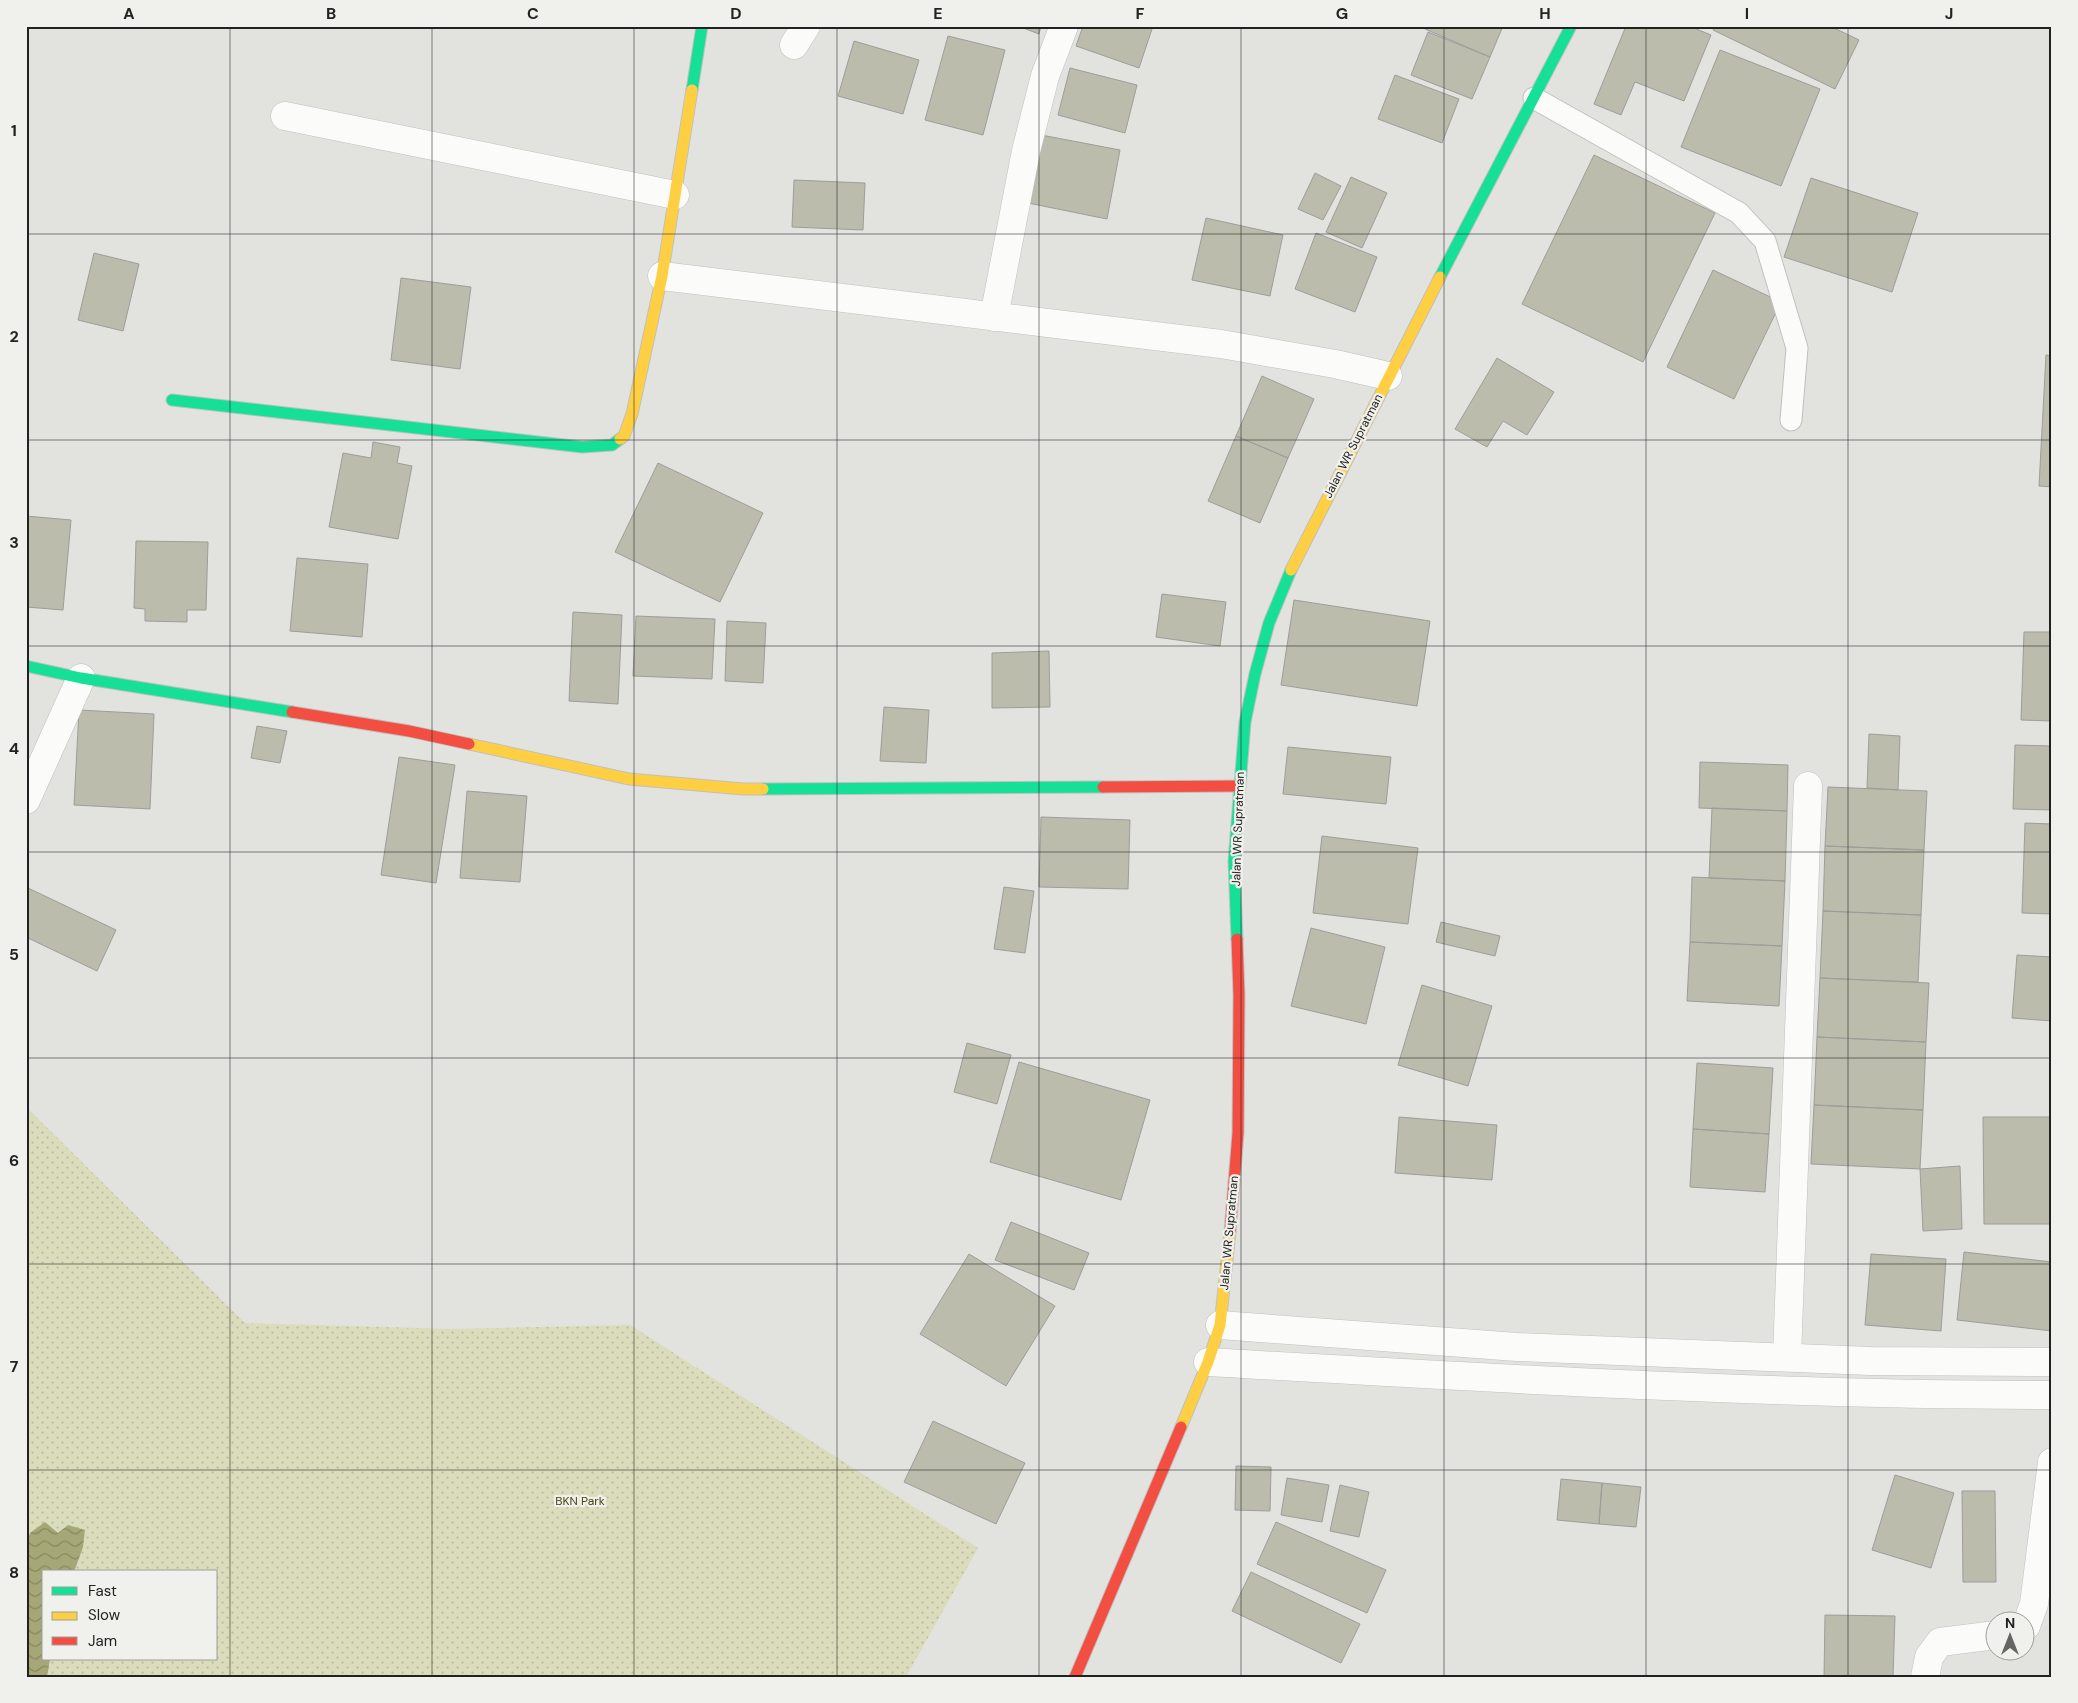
<svg xmlns="http://www.w3.org/2000/svg" width="2078" height="1703" viewBox="0 0 2078 1703" font-family="'DM Sans',sans-serif">
	<defs>
		<pattern id="park-dots" width="8" height="8" patternUnits="userSpaceOnUse" patternTransform="scale(1.25)"><rect width="8" height="8" fill="#dbdcbb"/><path d="M2 2h.1M6 6h.1" fill="none" stroke="#bcbca0" stroke-width="1.8" stroke-linecap="round"/></pattern>
		<pattern id="water-waves" width="16" height="10" patternUnits="userSpaceOnUse" patternTransform="scale(1.25)"><rect width="16" height="10" fill="#a6a776"/><path d="M0 5q4-4 8 0t8 0" fill="none" stroke="#878860"/></pattern>
	</defs>
	<rect width="100%" height="100%" fill="#e2e2df"/>
	<path fill="url(#park-dots)" fill-rule="evenodd" d="M26,1107l219,216 205,6 180,-4 348,223 -72,129h-880zM44,1572h172v87h-172z"/>
	<path fill="url(#water-waves)" d="M45,1522l13,11 10,-8 17,5 -2,17 -9,25h-30v87h6l-3,18h-21v-133l4,-11z"/>
	<path fill="#bbbcac" stroke="#9d9d9a" d="M1018,26h23l-2,8z
		M1083,26h70l-14,42 -63,-22z
		M1426,26h77l-13,31 -65,-28z
		M1626,26h63l22,9 -27,66 -49,-19 -14,33 -27,-11z
		M1715,26h115l29,14 -24,49 -122,-59z
		M1428,32l62,25 -18,42 -61,-24z
		M948,36l57,14 -22,85 -58,-15z
		M854,41l65,19 -16,54 -65,-18z
		M1720,50l100,39 -39,97 -100,-39z
		M1070,68l67,17 -12,48 -67,-18z
		M1395,75l64,24 -17,44 -64,-24z
		M1036,134l84,16 -13,69 -84,-17z
		M1594,155l121,58 -72,149 -121,-58z
		M1315,173l26,13 -18,34 -25,-11z
		M1351,177l36,16 -25,55 -36,-16z
		M1811,178l107,35 -26,79 -108,-35z
		M794,180l71,3 -2,47 -71,-3z
		M1206,218l77,17 -13,61 -78,-16z
		M1316,233l61,24 -22,55 -60,-23z
		M94,253l45,11 -16,67 -45,-11z
		M1713,270l68,32 -47,97 -67,-32z
		M401,278l70,9 -11,82 -69,-9z
		M2046,355l6,1v131l-13,-1z
		M1497,358l57,34 -27,43 -24,-14 -16,26 -32,-18z
		M1262,376l52,23 -26,59 -52,-22z
		M1236,436l52,22 -28,65 -52,-22z
		M373,442l27,5 -3,16 15,3 -14,73 -69,-12 14,-74 28,5z
		M658,463l105,50 -43,89 -105,-50z
		M26,516l45,4 -8,90 -37,-3z
		M136,541l72,1 -2,68h-19v12l-42,-1v-12l-11,-1z
		M297,558l71,6 -6,73 -72,-6z
		M1162,594l64,8 -6,44 -64,-9z
		M1294,600l136,21 -13,85 -136,-21z
		M573,612l49,3 -4,89 -49,-3z
		M636,616l79,3 -3,60 -79,-3z
		M727,621l39,2 -3,60 -38,-2z
		M2024,632h28v89l-31,-1z
		M1049,651l1,56 -58,1v-55z
		M884,707l45,3 -3,53 -46,-2z
		M79,710l75,4 -4,95 -76,-4z
		M257,726l30,5 -7,32 -29,-5z
		M1869,734l31,2 -2,54 -31,-2z
		M2015,745l37,1v64l-39,-1z
		M1288,747l103,10 -5,47 -103,-10z
		M399,757l56,8 -19,118 -55,-8z
		M1700,762l88,3 -1,46 -88,-3z
		M1828,787l99,4 -3,59 -99,-4z
		M467,791l60,5 -7,86 -60,-4z
		M1712,808l75,3 -2,70 -76,-3z
		M1041,817l89,3 -2,69 -89,-2z
		M2025,823l27,1v90l-30,-1z
		M1322,836l96,12 -10,76 -95,-11z
		M1825,846l99,4 -3,65 -98,-4z
		M1692,877l93,4 -3,65 -92,-4z
		M26,887l90,43 -19,41 -71,-34z
		M1004,887l30,4 -9,62 -31,-4z
		M1823,911l98,4 -3,67 -98,-4z
		M1441,922l59,14 -5,20 -59,-14z
		M1311,928l74,19 -19,77 -75,-18z
		M1690,942l92,4 -3,60 -92,-5z
		M2017,955l35,2v64l-40,-3z
		M1820,978l109,5 -3,59 -109,-5z
		M1422,985l70,21 -24,80 -70,-21z
		M1817,1037l109,5 -3,68 -109,-5z
		M967,1043l44,12 -14,49 -43,-12z
		M1019,1062l131,38 -29,100 -131,-38z
		M1697,1063l76,5 -4,66 -76,-5z
		M1814,1105l109,5 -3,59 -109,-5z
		M1399,1117l98,8 -5,55 -97,-7z
		M1983,1117h69v107h-68z
		M1693,1129l76,5 -4,58 -75,-5z
		M1960,1166l2,63 -39,2 -3,-62z
		M1011,1222l78,31 -15,37 -79,-30z
		M1964,1252l88,10v69l-95,-11z
		M969,1254l86,52 -49,80 -86,-52z
		M1871,1254l75,5 -5,72 -76,-6z
		M933,1421l92,42 -29,61 -92,-42z
		M1236,1466l35,1 -1,44 -35,-1z
		M1895,1475l59,18 -23,75 -59,-18z
		M1287,1478l42,7 -7,37 -41,-7z
		M1561,1479l41,4 -3,41 -42,-4z
		M1602,1483l39,4 -5,40 -37,-3z
		M1340,1485l29,7 -10,45 -29,-6z
		M1962,1491h33l1,91h-33z
		M1276,1522l110,48 -19,43 -110,-49z
		M1251,1572l109,52 -19,39 -109,-52z
		M1825,1615l70,1 -2,61h-69z"/>
	<g fill="none" stroke-linecap="round" stroke-linejoin="round">
		<defs>
			<path id="lane" d="M1534,98l205,115 26,28 32,107 -6,72"/>
			<path id="street" d="M794,45l12,-19
				M285,116l390,79
				M662,276l559,68 114,20 53,12
				M994,317l32,-166 19,-75 19,-50
				M26,800l55,-122
				M1220,1325l297,22 353,14 182,1
				M1787,1357l21,-571
				M1208,1362c281,16 562,33 844,33
				M2026,1626l8,-22 18,-142
				M1925,1677l4,-20 11,-15 56,-7"/>
			<path id="fast" d="M692,90l10,-64
				M1440,277l131,-251
				M172,400l410,47 30,-2 8,-6
				M26,666l55,12 211,34
				M763,789l340,-2
				M1237,939l-3,-78 11,-139 10,-48 14,-51 22,-53"/>
			<path id="slow" d="M620,439l4,-3 8,-22 30,-138 30,-186
				M1291,570l149,-293
				M469,744l160,35 114,10h20
				M1181,1427l27,-65 12,-37 10,-93"/>
			<path id="jam" d="M292,712l117,19 60,13
				M1103,787l136,-1
				M1230,1232l8,-99 1,-138 -2,-56
				M1075,1677l106,-250"/>
		</defs>
		<use href="#lane" stroke="#c0c0be" stroke-width="23"/>
		<use href="#street" stroke="#c0c0be" stroke-width="29"/>
		<use href="#fast" stroke="#c0c0be" stroke-width="13"/>
		<use href="#slow" stroke="#c0c0be" stroke-width="13"/>
		<use href="#jam" stroke="#c0c0be" stroke-width="13"/>
		<use href="#lane" stroke="#fbfbfa" stroke-width="21"/>
		<use href="#street" stroke="#fbfbfa" stroke-width="28"/>
		<use href="#fast" stroke="#16e098" stroke-width="11"/>
		<use href="#slow" stroke="#ffcf43" stroke-width="11"/>
		<use href="#jam" stroke="#f24e42" stroke-width="11"/>
	</g>
	<path fill="none" stroke="#222321" stroke-width="1" stroke-opacity="0.55" d="M230,26v1651M432,26v1651M634,26v1651M837,26v1651M1039,26v1651M1241,26v1651M1444,26v1651M1646,26v1651M1848,26v1651M26,234h2026M26,440h2026M26,646h2026M26,852h2026M26,1058h2026M26,1264h2026M26,1470h2026"/>
	<g text-anchor="middle" stroke-width="4.5" stroke-linejoin="round" paint-order="stroke">
		<g font-size="12" fill="#222321" stroke="#f0f0ec">
			<text transform="translate(1353 446) rotate(-63)" y="4">Jalan WR Supratman</text>
			<text transform="translate(1238 829) rotate(-88)" y="4">Jalan WR Supratman</text>
			<text transform="translate(1229 1233) rotate(-85)" y="4">Jalan WR Supratman</text>
		</g>
		<g font-size="12" fill="#464610" stroke="#f0f0ec">
			<text x="580" y="1505">BKN Park</text>
		</g>
	</g>
	<rect width="2078" height="1703" fill="none" stroke="#f0f0ec" stroke-width="55"/>
	<rect x="42" y="1570" width="175" height="90" fill="#f0f0ec" stroke="#9e9e9b"/>
	<rect x="52" y="1587" width="25" height="8" fill="#16e098" stroke="#9e9e9b"/>
	<text x="88" y="1596" font-size="15" fill="#222321">Fast</text>
	<rect x="52" y="1612" width="25" height="8" fill="#ffcf43" stroke="#9e9e9b"/>
	<text x="88" y="1620" font-size="15" fill="#222321">Slow</text>
	<rect x="52" y="1637" width="25" height="8" fill="#f24e42" stroke="#9e9e9b"/>
	<text x="88" y="1646" font-size="15" fill="#222321">Jam</text>
	<g transform="translate(2010 1636)"><circle r="24" fill="#f0f0ec" stroke="#9e9e9b"/>
	<path d="M0-4L9 19L0 12L-9 19Z" fill="#656664"/>
	<text y="-8" font-size="14" font-weight="bold" text-anchor="middle" fill="#222321">N</text>
	</g>
	<rect x="28" y="28" width="2022" height="1648" fill="none" stroke="#222321" stroke-width="2"/>
	<g font-size="16" text-anchor="middle" font-weight="bold" fill="#222321">
		<text x="129" y="19">A</text>
		<text x="331" y="19">B</text>
		<text x="533" y="19">C</text>
		<text x="736" y="19">D</text>
		<text x="938" y="19">E</text>
		<text x="1140" y="19">F</text>
		<text x="1342" y="19">G</text>
		<text x="1545" y="19">H</text>
		<text x="1747" y="19">I</text>
		<text x="1949" y="19">J</text>
		<text x="14" y="136">1</text>
		<text x="14" y="342">2</text>
		<text x="14" y="548">3</text>
		<text x="14" y="754">4</text>
		<text x="14" y="960">5</text>
		<text x="14" y="1166">6</text>
		<text x="14" y="1372">7</text>
		<text x="14" y="1578">8</text>
	</g>
</svg>
